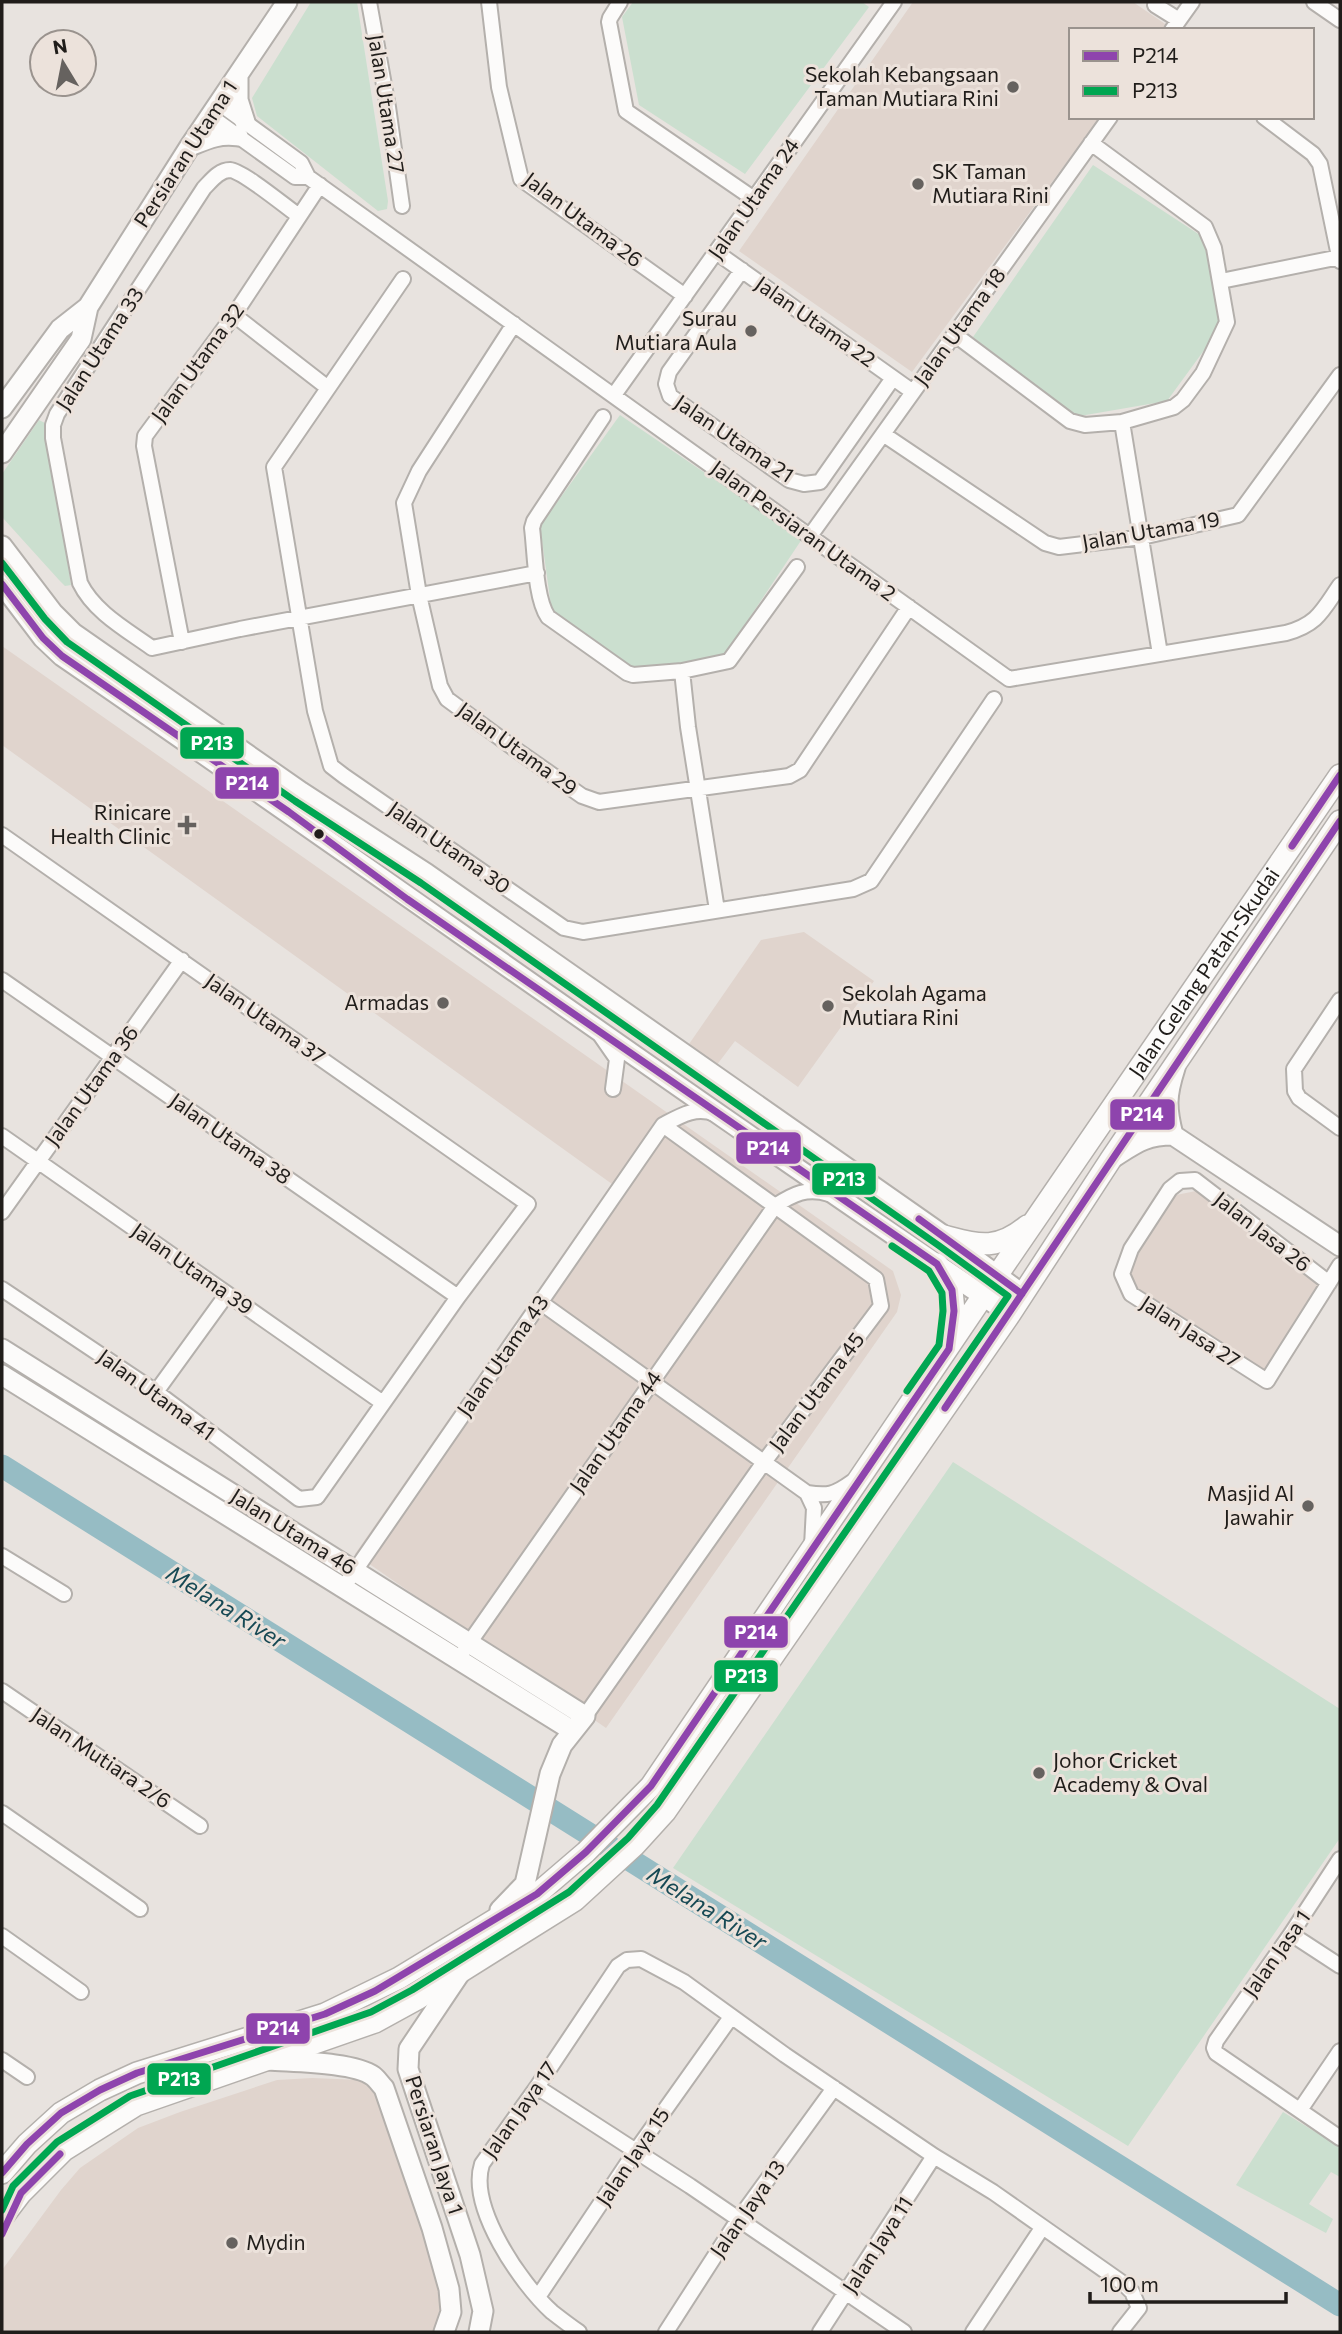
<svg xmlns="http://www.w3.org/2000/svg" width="1342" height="2334" viewBox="0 0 1342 2334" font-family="Commissioner,sans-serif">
	<rect width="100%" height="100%" fill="#e8e3df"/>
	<path fill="#e0d4cd" d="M913,2h220l35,24 -3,4h-94v87h29l-188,255 -173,-121z
		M2,646l891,625 8,24 -4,17 -291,416 -251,-174 257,-370 -610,-439z
		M804,932l70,49 -76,106 -63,-46 -19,25 -29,-19 74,-107z
		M1196,1191l124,85 4,12 -61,87 -130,-86 -6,-18 49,-76z
		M312,2078l49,2 19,13 71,217 -10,22h-439v-62l59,-80 19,-22 58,-40 42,-16 97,-32z"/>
	<path fill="#cbdfcf" d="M311,2h46l31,199 -1,8 -9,2 -121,-95 -5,-18z
		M633,2h229l7,5 -124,167 -106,-69 -17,-88z
		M1093,165l110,72 18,90 -54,74 -93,16 -101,-80z
		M620,415l182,124 -78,117 -90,14 -82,-57 -12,-87z
		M39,420l6,3 26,162 -6,1 -6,-6 -57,-63v-43z
		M953,1462l387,247v129l-212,308 -455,-278z
		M1283,2112l57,35v30l-9,-5 -22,32 24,15 -7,14 -90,-48z"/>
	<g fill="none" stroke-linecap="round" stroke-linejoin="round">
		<path stroke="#96bcc4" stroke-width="23" d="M2,1466l1338,839"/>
		<defs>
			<path id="street" d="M369,2l19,105 14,99
				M489,2l10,85 22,92 164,117
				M620,2l-10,16 -1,4 17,89 128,88
				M1157,2l-2,3 24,15
				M1314,2l26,18
				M1172,30l20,-28
				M219,103l82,60 7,14 701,502 277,-46c32,-9 36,-22 54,-48
				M210,116l85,61h13
				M1264,117l49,37 7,10 20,97
				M299,216c-13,-9 -56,-45 -69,-46 -11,0 -19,11 -26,18l-147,226 -4,11v13l27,145c14,29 47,47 72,65l88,-19 297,-56
				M716,252l197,140
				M742,270l-73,102 -3,12 4,12 119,84 15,4 16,-2 73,-104
				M403,279l-129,188 41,244 16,55 13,10 220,152 19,4 270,-43 18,-8 123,-182
				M1221,281l119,-24
				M234,315l94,73
				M514,324l-95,147 -15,32 15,92 21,91 7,13 68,50 67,47 17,6 190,-26 11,-6 109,-163
				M954,334l116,87 15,4 37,-3 52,-15 9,-7 20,-27 24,-51 -13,-74 -9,-21 -114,-84
				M614,395l280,-393
				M603,417l-69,104 -2,7c3,23 3,70 16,89l79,56 6,2 49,-4 47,-10 68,-94
				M1122,422l38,232
				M883,434l162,109 14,4 83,-10 96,-22 102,-140
				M810,536l300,-419
				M182,642l-38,-196 1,-10 89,-121 86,-130
				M682,671l6,56 29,183
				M2,835l526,369 -70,93 -141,200 -18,2 -143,-107 -154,-103
				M2,980l456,317
				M1340,1000l-46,69 1,22 4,7 41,30
				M601,1036l16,23 -4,30
				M2,1136l381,267
				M2,1212l180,-252
				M1329,1283l-134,-103 -15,1 -10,8 -39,60 -9,25 9,20 136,87c24,-39 49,-77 73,-116
				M540,1302l267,191c21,3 27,2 45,-11
				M156,1392l71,-98
				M807,1493l7,15 -2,38
				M2,1556l62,38
				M343,1588l320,-463c17,-9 33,-19 52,-11
				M465,1649l310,-443c18,-12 32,-19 54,-12
				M2,1691l198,135
				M585,1716l179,-254 117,-156 -5,-27 -213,-154
				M2,1813l138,96
				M1340,1859l-49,75 -75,107 -2,7 2,5 124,85
				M1291,1934l49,32
				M2,1936l79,56
				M2,2060l25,17
				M537,2087l153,99 214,146
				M1300,2110l40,-59
				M538,2297l97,-145 96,-135
				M579,2332c-9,-6 -18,-13 -27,-20 -31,-28 -84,-105 -70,-148l55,-77 81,-121 9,-6 14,-1 43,23 101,73 149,101 59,36 131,92 8,8 7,16 -19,24
				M666,2332l72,-112 96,-132
				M820,2332l114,-176
				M973,2332l69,-104"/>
			<path id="secondary" d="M238,76v24l7,22
				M190,146c17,-7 30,-13 48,-10
				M2,408l58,-79 28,-22 102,-161 97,-144
				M2,453l79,-114 7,-32
				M2,546l51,67 20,20 228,159 126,82 517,362 78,58
				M2,584l41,54 19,18c317,218 629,443 948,658
				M1173,1135l167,111
				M1173,1135c-7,-27 -7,-39 2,-67
				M1114,1157c22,-14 32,-22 59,-22
				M2,1349l583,367 -23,29 -12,29 -25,110 -25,26
				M2,1375l571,356
				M460,1973l-51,76 -1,20 62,186 13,56 -4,21
				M269,2060c24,2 85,2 104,16 4,3 8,9 11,12l48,140 17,61 2,23 -7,20"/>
			<g id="primary">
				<path d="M944,1236c35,9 53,15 83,-10"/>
				<path d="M937,1264l15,26 2,21 -5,32"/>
				<path id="s1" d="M2,2173l25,-29 34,-31 39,-23 37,-17 188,-59 74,-36 138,-84 49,-42 65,-66 332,-490 357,-521"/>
				<path d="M2,2218l19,-25 43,-43 72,-45 239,-83 42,-23 158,-99 60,-55 30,-33 345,-498 101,-155 229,-338"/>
			</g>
		</defs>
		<use href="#street" stroke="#b4b0ac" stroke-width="18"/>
		<use href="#secondary" stroke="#b4b0ac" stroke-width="23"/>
		<use href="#primary" stroke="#b4b0ac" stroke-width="24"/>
		<use href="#street" stroke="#fcfbfa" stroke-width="14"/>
		<use href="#secondary" stroke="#fcfbfa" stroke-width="19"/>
		<use href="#primary" stroke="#fcfbfa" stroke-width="21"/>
		<defs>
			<path id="bus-1" d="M2,584l41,54 19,18 227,156 118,87 530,365 15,26 2,21 -5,38 -298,437 -65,66 -49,42 -162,97 -50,23 -188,59 -37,17 -39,23 -34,31 -25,29
				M1292,846l48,-71
				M919,1219l103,75
				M945,1408l395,-587
				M2,2234l19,-41 39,-39"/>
			<path id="bus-2" d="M2,563l43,56 22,23 228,159 126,82 517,362 70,51 -351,509 -29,33 -59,54 -157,98 -41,22 -241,84 -73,46 -44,44 -11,24
				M892,1246l37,25 13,22 1,18 -4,34 -32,46"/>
		</defs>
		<use href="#bus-1" stroke="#ece2db" stroke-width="12"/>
		<use href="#bus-2" stroke="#ece2db" stroke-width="12"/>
		<use href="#bus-1" stroke="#8e44ad" stroke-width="7"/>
		<use href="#bus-2" stroke="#00a651" stroke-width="7"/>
	</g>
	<g fill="#66625f" stroke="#ece2db" stroke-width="2.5">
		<circle cx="1013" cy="87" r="7"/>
		<circle cx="918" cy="184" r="7"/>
		<circle cx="751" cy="331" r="7"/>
		<path d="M183.5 814.5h7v7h7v7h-7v7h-7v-7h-7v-7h7z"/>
		<circle cx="443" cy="1003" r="7"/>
		<circle cx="828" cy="1006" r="7"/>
		<circle cx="1308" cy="1506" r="7"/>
		<circle cx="1039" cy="1773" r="7"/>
		<circle cx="232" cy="2243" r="7"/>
	</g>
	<circle fill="#201d1a" stroke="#ece2db" stroke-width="2.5" cx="319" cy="834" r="6"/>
	<g text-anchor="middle" stroke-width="6" stroke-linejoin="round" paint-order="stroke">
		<g font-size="21" fill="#201d1a" stroke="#ece2db" text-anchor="end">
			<text x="999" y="82">Sekolah Kebangsaan<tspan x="999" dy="24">Taman Mutiara Rini</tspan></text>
			<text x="932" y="179" text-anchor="start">SK Taman<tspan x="932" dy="24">Mutiara Rini</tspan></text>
			<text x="737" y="326">Surau<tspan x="737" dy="24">Mutiara Aula</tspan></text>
			<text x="171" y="820">Rinicare<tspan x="171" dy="24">Health Clinic</tspan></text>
			<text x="842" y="1001" text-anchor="start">Sekolah Agama<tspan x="842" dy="24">Mutiara Rini</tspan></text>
			<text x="429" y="1010">Armadas</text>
			<text x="1294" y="1501">Masjid Al<tspan x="1294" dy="24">Jawahir</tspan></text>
			<text x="1053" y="1768" text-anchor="start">Johor Cricket<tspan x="1053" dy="24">Academy &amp; Oval</tspan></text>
			<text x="246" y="2250" text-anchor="start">Mydin</text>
		</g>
		<g font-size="21" fill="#201d1a" stroke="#ece2db">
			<text transform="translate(386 104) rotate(81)" y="7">Jalan Utama 27</text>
			<text transform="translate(186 154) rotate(-57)" y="7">Persiaran Utama 1</text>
			<text transform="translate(754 199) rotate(-55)" y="7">Jalan Utama 24</text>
			<text transform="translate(583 220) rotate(37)" y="7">Jalan Utama 26</text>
			<text transform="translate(815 322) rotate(35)" y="7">Jalan Utama 22</text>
			<text transform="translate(960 327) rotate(-54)" y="7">Jalan Utama 18</text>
			<text transform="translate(100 349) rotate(-57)" y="7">Jalan Utama 33</text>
			<text transform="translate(198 363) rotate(-54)" y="7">Jalan Utama 32</text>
			<text transform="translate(734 439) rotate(34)" y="7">Jalan Utama 21</text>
			<text transform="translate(803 531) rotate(36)" y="7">Jalan Persiaran Utama 2</text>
			<text transform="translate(1151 531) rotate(-10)" y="7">Jalan Utama 19</text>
			<text transform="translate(517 749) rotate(36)" y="7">Jalan Utama 29</text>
			<text transform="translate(449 848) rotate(35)" y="7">Jalan Utama 30</text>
			<text dy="7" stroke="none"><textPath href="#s1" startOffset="1752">Jalan Gelang Patah-Skudai</textPath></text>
			<text transform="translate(265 1019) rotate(35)" y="7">Jalan Utama 37</text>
			<text transform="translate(92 1086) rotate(-54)" y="7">Jalan Utama 36</text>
			<text transform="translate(230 1139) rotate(35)" y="7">Jalan Utama 38</text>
			<text transform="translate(1262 1232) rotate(38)" y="7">Jalan Jasa 26</text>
			<text transform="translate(192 1269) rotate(35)" y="7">Jalan Utama 39</text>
			<text transform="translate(1190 1332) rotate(33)" y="7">Jalan Jasa 27</text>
			<text transform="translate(503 1356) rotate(-55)" y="7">Jalan Utama 43</text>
			<text transform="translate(817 1392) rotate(-53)" y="7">Jalan Utama 45</text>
			<text transform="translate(156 1395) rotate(36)" y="7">Jalan Utama 41</text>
			<text transform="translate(616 1432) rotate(-55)" y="7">Jalan Utama 44</text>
			<text transform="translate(293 1532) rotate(32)" y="7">Jalan Utama 46</text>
			<text transform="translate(101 1758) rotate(34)" y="7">Jalan Mutiara 2/6</text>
			<text transform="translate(1277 1954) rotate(-55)" y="7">Jalan Jasa 1</text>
			<text transform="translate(520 2110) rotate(-55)" y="7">Jalan Jaya 17</text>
			<text transform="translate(434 2145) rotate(72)" y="7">Persiaran Jaya 1</text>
			<text transform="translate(633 2157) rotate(-56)" y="7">Jalan Jaya 15</text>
			<text transform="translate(748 2209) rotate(-55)" y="7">Jalan Jaya 13</text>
			<text transform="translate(878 2245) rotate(-57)" y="7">Jalan Jaya 11</text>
		</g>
		<g font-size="23" font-style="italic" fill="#174954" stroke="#ece2db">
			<text transform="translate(226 1607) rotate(32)" y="8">Melana River</text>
			<text transform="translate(707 1908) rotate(32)" y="8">Melana River</text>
		</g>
	</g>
	<g stroke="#ece2db" stroke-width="2.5">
		<rect x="179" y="726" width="66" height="34" rx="7" fill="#00a651"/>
		<rect x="214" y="766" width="66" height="34" rx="7" fill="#8e44ad"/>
		<rect x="1109" y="1098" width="67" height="33" rx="7" fill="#8e44ad"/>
		<rect x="735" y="1131" width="67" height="34" rx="7" fill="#8e44ad"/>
		<rect x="811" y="1162" width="66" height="34" rx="7" fill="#00a651"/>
		<rect x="723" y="1615" width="66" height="34" rx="7" fill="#8e44ad"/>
		<rect x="713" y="1659" width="66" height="34" rx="7" fill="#00a651"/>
		<rect x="245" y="2012" width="66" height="33" rx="7" fill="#8e44ad"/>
		<rect x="146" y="2062" width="66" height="34" rx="7" fill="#00a651"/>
	</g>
	<g font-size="19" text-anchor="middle" font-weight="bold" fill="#fff">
		<text x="212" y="750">P213</text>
		<text x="247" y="790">P214</text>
		<text x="1142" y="1121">P214</text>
		<text x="768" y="1155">P214</text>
		<text x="844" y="1186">P213</text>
		<text x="756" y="1639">P214</text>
		<text x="746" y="1683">P213</text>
		<text x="278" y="2035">P214</text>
		<text x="179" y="2086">P213</text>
	</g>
	<rect width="1342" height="2334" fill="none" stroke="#201d1a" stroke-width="7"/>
	<rect x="1069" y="28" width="245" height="91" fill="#ece2db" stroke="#9a938e" stroke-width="2"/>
	<rect x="1083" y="51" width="35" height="10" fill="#8e44ad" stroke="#9a938e" stroke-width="2"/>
	<text x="1132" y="63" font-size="21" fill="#201d1a">P214</text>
	<rect x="1083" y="86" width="35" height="10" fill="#00a651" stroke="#9a938e" stroke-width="2"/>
	<text x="1132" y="98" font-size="21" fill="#201d1a">P213</text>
	<g transform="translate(63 63) rotate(350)"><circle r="33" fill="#ece2db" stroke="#9a938e" stroke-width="2"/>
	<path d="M0-5L12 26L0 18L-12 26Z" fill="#66625f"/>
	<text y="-10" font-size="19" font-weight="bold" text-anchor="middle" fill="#201d1a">N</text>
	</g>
	<path d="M1090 2292v10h196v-10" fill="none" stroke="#201d1a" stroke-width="3.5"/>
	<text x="1100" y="2292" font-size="21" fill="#201d1a" stroke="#ece2db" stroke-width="5" paint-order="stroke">100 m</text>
</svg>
